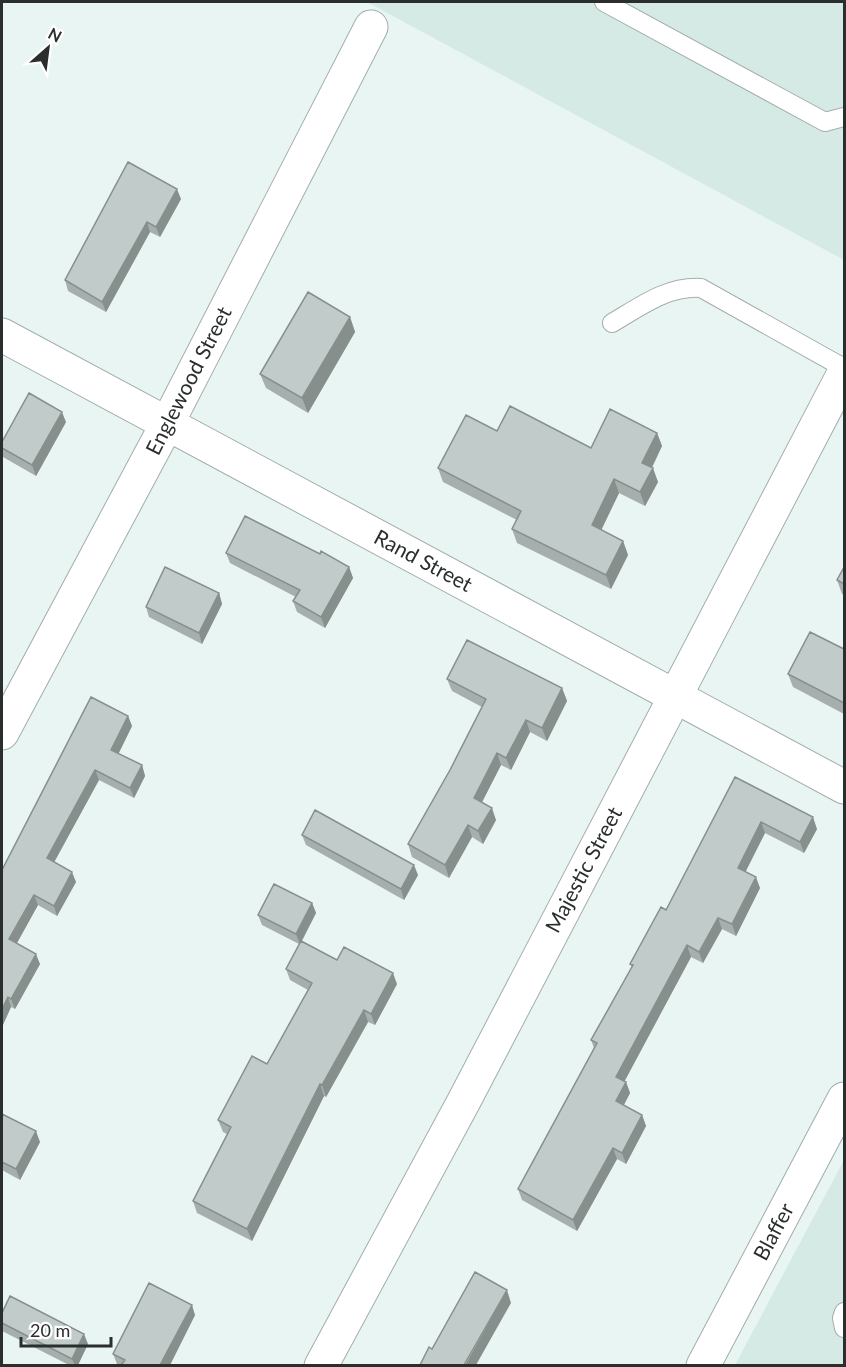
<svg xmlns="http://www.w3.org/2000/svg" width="846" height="1367" viewBox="0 0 846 1367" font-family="Lato,sans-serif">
	<rect width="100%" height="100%" fill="#e9f5f2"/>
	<path fill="#d6eae5" d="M367,2h477v258z
		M844,1160v205h-109z"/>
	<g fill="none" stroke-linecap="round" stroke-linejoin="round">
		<defs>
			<path id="service" d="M604,2l221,120 19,-5
				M612,323c29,-17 55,-37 89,-35l143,80
				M844,1312l-2,6 2,10"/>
			<path id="minor" d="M2,733l165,-309 204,-397
				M321,1366l143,-265 380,-728"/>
			<path id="tertiary" d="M2,335l842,452
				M703,1366l141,-267"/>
		</defs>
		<use href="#service" stroke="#a3aeac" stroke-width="20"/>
		<use href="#minor" stroke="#a3aeac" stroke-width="35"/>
		<use href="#tertiary" stroke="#a3aeac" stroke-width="35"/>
		<use href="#service" stroke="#fff" stroke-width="18"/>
		<use href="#minor" stroke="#fff" stroke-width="33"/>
		<use href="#tertiary" stroke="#fff" stroke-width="33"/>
	</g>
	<path fill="#a6afae" d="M128,162l53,37 -21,38 -10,-5 -44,80 -38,-21 -3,-11z
		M350,317l5,15 -47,81 -42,-25 -6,-14z
		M66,422l-30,54 -33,-19 -1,-4v-11z
		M497,431l94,17 66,-15 5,13 -10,22 6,14 -13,24 -26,-13 -18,37 22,11 5,14 -17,34 -94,-46 -5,-14 5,-9 -74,-38 -5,-14z
		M226,553l94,1 29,13 4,11 -28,50 -28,-16 -4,-11 3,-4 -66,-34z
		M844,567v28l-2,-1 -5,-14z
		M219,593l3,11 -20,40 -53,-27 -3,-10z
		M844,649v65l-51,-27 -5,-13z
		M447,679l115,9 5,13 -20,40 -17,-9 -19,38 -10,-5 -19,37 14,18 -13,24 -11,-7 -23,41 -37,-21 -4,-13 42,-74 32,-63 -30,-16z
		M128,716l4,10 -14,28 24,11 3,11 -11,22 -35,-18 -45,82 22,20 -19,34 -19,-11 -21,38 23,21 -25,45 -4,-2 -9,20v-157z
		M735,777l82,52 -13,24 -39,-20 -20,38 15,17 -24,48 -14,-7 -19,34 -12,-6 -67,124 2,1 4,11 -6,12 18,10 4,11 -20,38 -9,-5 -40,72 -55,-31 -4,-11 76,-141 -3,-8 41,-72 -2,-4 36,-54z
		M302,835l116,40 -14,25 -98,-55z
		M312,903l4,10 -14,28 35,19 60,24 -22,41 -7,-3 -42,75 -2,-1 -72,145 -55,-28 -4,-12 34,-67 -4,-2 -5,-12 49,-56 41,-74 -18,-10 -4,-11 13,-25 -37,-19 -4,-10z
		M2,1114l38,28 -20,38 -18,-10z
		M2,1313l86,31 -10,21h-9l-67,-34z
		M195,1315l-25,50h-51l-2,-1 -4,-10z"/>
	<path fill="#878f8d" d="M177,189l4,10 -21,38 -4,-10z
		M147,222l3,10 -44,80 -4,-10z
		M350,317l5,15 -47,81 -6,-15z
		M62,412l4,10 -30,54 -4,-11z
		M657,433l5,13 -15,31 -5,-14z
		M653,468l5,14 -13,24 -5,-14z
		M614,479l5,14 -22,46 -5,-14z
		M623,541l5,14 -17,34 -5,-14z
		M349,567l4,11 -28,50 -4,-11z
		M219,593l3,11 -20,40 -3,-11z
		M562,688l5,13 -20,40 -5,-13z
		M128,716l4,10 -17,35 -4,-11z
		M526,720l4,12 -19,38 -5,-12z
		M497,753l4,12 -23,45 -4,-12z
		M142,765l3,11 -11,22 -4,-10z
		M95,770l4,10 -48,88 -4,-10z
		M492,808l4,12 -13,24 -5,-13z
		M813,817l4,12 -13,24 -4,-11z
		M761,822l4,11 -23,46 -4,-11z
		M468,825l4,12 -23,41 -4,-13z
		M414,865l4,10 -14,25 -3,-11z
		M72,872l4,10 -19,34 -3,-10z
		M756,877l4,11 -24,48 -4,-12z
		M34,895l4,10 -25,45 -4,-11z
		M312,903l4,10 -16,31 -4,-10z
		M718,918l4,11 -19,34 -4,-11z
		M687,945l4,12 -70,131 -5,-11z
		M36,954l4,10 -25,45 -4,-10z
		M393,973l4,11 -22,41 -4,-11z
		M8,997l3,10 -9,20v-18z
		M364,1010l4,12 -42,75 -4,-12z
		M626,1082l4,11 -10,19 -4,-11z
		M320,1084l4,12 -72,145 -5,-12z
		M642,1115l4,11 -20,38 -4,-11z
		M36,1131l4,11 -20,38 -4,-11z
		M613,1148l4,11 -40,72 -4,-11z
		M507,1290l4,13 -35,62h-11z
		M192,1305l3,10 -25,50h-10z
		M84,1334l4,10 -10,21h-3l-3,-6z"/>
	<path fill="#c1ccca" stroke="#878f8d" stroke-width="1.5" d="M128,162l49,27 -21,38 -9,-5 -45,80 -37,-22z
		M308,292l42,25 -48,81 -42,-24z
		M29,393l33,19 -30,53 -30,-17v-6z
		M510,406l81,42 19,-39 47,24 -15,30 11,5 -13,24 -26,-13 -22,46 31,16 -17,34 -94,-46 9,-18 -83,-43 28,-53 31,16z
		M245,516l75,38 1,-3 28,16 -28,50 -28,-16 7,-11 -74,-37z
		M165,567l54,26 -20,40 -53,-26z
		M844,567v17l-7,-4z
		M810,632l34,17v54l-56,-29z
		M467,640l95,48 -20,40 -16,-8 -20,38 -9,-5 -23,45 18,10 -14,23 -10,-6 -23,40 -37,-21 42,-74 36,-71 -39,-20z
		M91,697l37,19 -17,34 31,15 -12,23 -35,-18 -48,88 25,14 -18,34 -20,-11 -25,44 27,15 -25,45 -3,-2 -6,12v-139z
		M735,777l78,40 -13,25 -39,-20 -23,46 18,9 -24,47 -14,-6 -19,34 -12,-7 -71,132 10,5 -10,19 26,14 -20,38 -9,-5 -40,72 -55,-31 79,-146 -6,-3 42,-75 -3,-1 31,-57 5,3z
		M315,810l99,55 -13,24 -99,-54z
		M274,884l38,19 -16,31 -38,-19z
		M301,941l36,19 7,-13 49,26 -22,41 -7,-4 -42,75 -2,-1 -73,145 -54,-28 38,-74 -13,-7 34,-64 15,8 45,-81 -26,-14z
		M2,1114l34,17 -20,38 -14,-7z
		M475,1272l32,18 -43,75h2h-46l9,-18 3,2z
		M149,1283l43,22 -32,60h-39l4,-5 -12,-6z
		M10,1296l74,38 -12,25 -70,-36v-10z"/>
	<g text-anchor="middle" stroke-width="5" stroke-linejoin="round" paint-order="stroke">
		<g font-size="21" fill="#2a2e2d" stroke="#fff">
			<text transform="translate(189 381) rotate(-63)" y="7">Englewood Street</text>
			<text transform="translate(423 561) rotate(28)" y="7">Rand Street</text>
			<text transform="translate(584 870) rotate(-62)" y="7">Majestic Street</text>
			<text transform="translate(774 1232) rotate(-62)" y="7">Blaffer</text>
		</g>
	</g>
	<rect width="846" height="1367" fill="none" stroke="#2a2e2d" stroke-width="6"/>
	<g transform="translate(48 48) rotate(28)" stroke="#ffffff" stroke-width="4.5" paint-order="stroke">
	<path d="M0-4.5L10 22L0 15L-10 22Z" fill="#2a2e2d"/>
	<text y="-9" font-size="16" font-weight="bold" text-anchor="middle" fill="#2a2e2d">N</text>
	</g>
	<path d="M21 1337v9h90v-9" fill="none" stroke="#2a2e2d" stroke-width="3"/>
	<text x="30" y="1337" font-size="18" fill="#2a2e2d" stroke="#ffffff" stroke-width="4.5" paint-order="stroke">20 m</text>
</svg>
